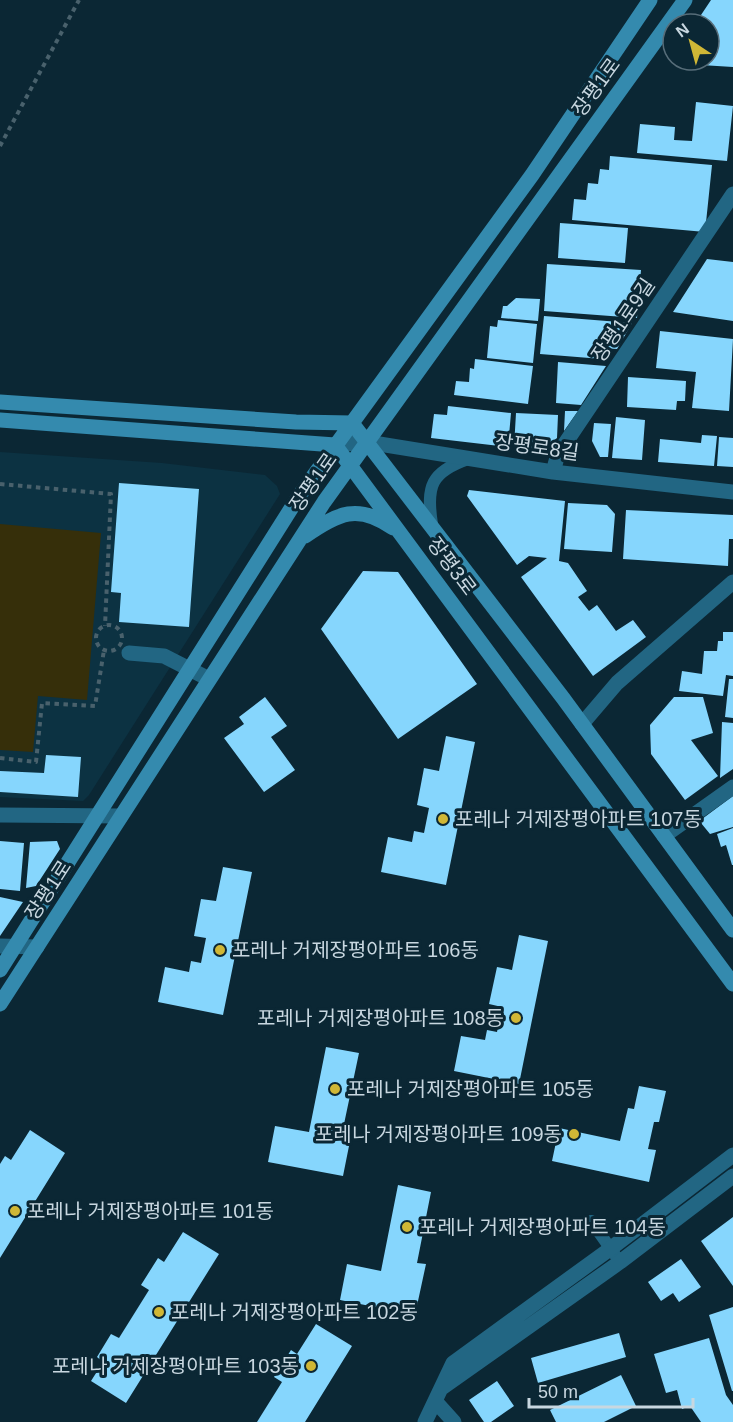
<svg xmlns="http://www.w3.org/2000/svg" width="733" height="1422" viewBox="0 0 733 1422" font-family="Arial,'Noto Sans KR',sans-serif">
	<rect width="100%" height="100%" fill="#0b2734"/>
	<path fill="#0c3242" d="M0,452l162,11 103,12 12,11 3,8 -191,301 -6,6 -83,-4z"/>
	<path fill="#362f0a" d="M0,524l101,9 -14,167 -49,-4 -5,56 -33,-2z"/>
	<path fill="#86d6fd" d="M711,0h22v67l-48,-3v-4h24v-36h-14z
		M696,102l37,4 -6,55 -90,-8 3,-29 35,3 -1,13 18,1z
		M610,156l102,9 -7,67 -133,-12 2,-21 12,1 2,-17 10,1 2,-15 9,1z
		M560,223l68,5 -3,35 -67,-5z
		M707,259l26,3v59l-60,-9z
		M547,264l94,6 -4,48 -93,-7z
		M516,298l24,1 -2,22 -37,-3 2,-12h4z
		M544,316l88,7 -15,26 -14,-1 -1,11 -62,-5z
		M498,320l39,4 -4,39 -46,-5 3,-32 7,1z
		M660,331l73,8 -4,72 -37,-3 4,-36 -40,-4z
		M475,359l58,7 -5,38 -74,-9 2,-14 13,1 1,-14 4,1z
		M558,362l48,4 -25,39 -25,-2z
		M628,377l58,4 -1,20h-8l-1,9 -49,-3z
		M448,406l63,7 -3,34 -77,-9 3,-24 13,1z
		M565,411h13l-14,20z
		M516,413l42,2 -1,23 -14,11 -29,-2z
		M616,417l29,3 -3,40 -30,-2z
		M594,423l17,1 -3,33h-8l-8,-16z
		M702,435l15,1 -3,30 -56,-4 2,-23 41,4z
		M719,437l14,1v29l-16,-1z
		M119,483l80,6 -10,138 -70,-5 2,-29 -10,-1z
		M469,490l96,11 -6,60 9,2 19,28 -9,6 11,14 8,-6 19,26 17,-11 13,17 -53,39 -72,-99 26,-19 -18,-2 -12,9 -50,-69z
		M568,503l39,2 8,9 -3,38 -48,-3z
		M626,510l107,5v24h-4l-1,27 -105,-7z
		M363,571l35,1 79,112 -79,55 -77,-110z
		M723,632h10v44l-7,-1 -3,21 -44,-5 3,-20 20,3 2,-23h13l1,-10h5z
		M729,679h4v39l-8,-1z
		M265,697l22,29 -16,11 24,33 -31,22 -40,-54 20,-14 -5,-7z
		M674,697h29l10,36 -22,7 27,36 -33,24 -34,-46 -1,-29z
		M722,722l11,1v46l-13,9z
		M446,736l29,6 -29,143 -65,-13 7,-35 24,5 2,-11 10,2 5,-25 -12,-3 7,-37 15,3z
		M46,755l35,2 -3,40 -78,-5v-21l44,2z
		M733,796v31l-23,7 -9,-11 1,-4z
		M733,828v37h-1l-6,-20 -5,2 -4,-13z
		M0,841l24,2 -4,48 -20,-2z
		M57,841l3,8 -24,37 -10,2 4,-46z
		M223,867l29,5 -29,143 -65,-13 7,-35 24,5 2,-11 10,2 5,-25 -12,-2 7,-37 15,2z
		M0,897l23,5 -23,34z
		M519,935l29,6 -29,143 -65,-13 7,-35 24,4 2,-10 10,2 5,-25 -13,-3 8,-37 15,3z
		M326,1047l33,6 -15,71 9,2 -10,50 -75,-14 7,-36 34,6z
		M639,1086l27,5 -7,31h-5l-6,27 8,1 -7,32 -97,-21 7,-33 61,13 8,-33 6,1z
		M30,1130l35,23 -65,105v-94l5,-8 6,4z
		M398,1185l33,7 -14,71 9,1 -11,51 -75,-15 7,-36 34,7z
		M733,1217v69l-32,-45z
		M183,1232l36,22 -93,149 -35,-22 12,-19 -6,-5 14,-23 8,4 30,-48 -8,-5 17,-27 6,4z
		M681,1259l20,28 -22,15 -6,-9 -12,8 -13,-19z
		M733,1307v84h-1l-23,-76z
		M316,1324l36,22 -47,76h-48l25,-40 -8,-5 17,-27 6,4z
		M619,1333l7,24 -88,26 -7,-25z
		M709,1338l17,57 7,10v17h-32l-11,-16 -8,3 -5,-19 -11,3 -12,-39z
		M621,1375l15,31 -32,16h-48l-6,-12z
		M497,1381l17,25 -23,16h-7l-15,-22z"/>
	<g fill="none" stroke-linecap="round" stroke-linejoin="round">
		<path stroke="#49616c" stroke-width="4" stroke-dasharray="4.5 4.5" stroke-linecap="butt" d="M0,146l79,-146
			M0,484l111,10 -6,132
			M96 638a13 13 0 1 1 26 0a13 13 0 1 1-26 0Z
			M0,758l36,4 6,-59 53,3 9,-56"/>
		<path stroke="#226683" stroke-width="12" d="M432,524c-6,-38 -1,-52 36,-65
			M591,1221l29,41"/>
		<path stroke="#226683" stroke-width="15" d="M335,445l32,-3 186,30 180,20
			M553,472l5,-18 175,-260
			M129,653l35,3 45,23
			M582,724l35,-41 116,-101
			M0,815l121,1
			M664,836l69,-49
			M0,946l37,1
			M442,1388l178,-126 113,-86
			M436,1402l18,20
			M425,1422l28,-59 157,-114 123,-94"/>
		<path stroke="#348aae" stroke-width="15" d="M0,402l296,20 56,1 211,275 170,232
			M0,420l335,25 398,539
			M305,536c33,-23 53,-33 88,-8
			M0,970l299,-474 233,-321 118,-175
			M0,1004l324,-502 361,-502"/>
	</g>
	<g fill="#d0b736" stroke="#0b2734" stroke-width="2">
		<circle cx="443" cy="819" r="6"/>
		<circle cx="220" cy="950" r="6"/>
		<circle cx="516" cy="1018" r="6"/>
		<circle cx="335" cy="1089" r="6"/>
		<circle cx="574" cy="1134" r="6"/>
		<circle cx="15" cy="1211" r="6"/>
		<circle cx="407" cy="1227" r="6"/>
		<circle cx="159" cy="1312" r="6"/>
		<circle cx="311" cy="1366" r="6"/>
	</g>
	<g text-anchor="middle" stroke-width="6" stroke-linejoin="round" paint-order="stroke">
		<g font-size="20" fill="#c8d7e0" stroke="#0b2734">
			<text transform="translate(596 87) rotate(-54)" y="7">장평1로</text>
			<text transform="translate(623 320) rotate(-56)" y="7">장평1로9길</text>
			<text transform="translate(537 447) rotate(8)" y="7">장평로8길</text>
			<text transform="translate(313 482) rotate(-55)" y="7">장평1로</text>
			<text transform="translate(452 566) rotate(53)" y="7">장평3로</text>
			<text transform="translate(48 890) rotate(-57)" y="7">장평1로</text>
		</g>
		<g font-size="20" fill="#c8d7e0" stroke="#0b2734" text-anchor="start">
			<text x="455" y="826">포레나 거제장평아파트 107동</text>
			<text x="232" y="957">포레나 거제장평아파트 106동</text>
			<text x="504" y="1025" text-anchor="end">포레나 거제장평아파트 108동</text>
			<text x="347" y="1096">포레나 거제장평아파트 105동</text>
			<text x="562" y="1141" text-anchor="end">포레나 거제장평아파트 109동</text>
			<text x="27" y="1218">포레나 거제장평아파트 101동</text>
			<text x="419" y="1234">포레나 거제장평아파트 104동</text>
			<text x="171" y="1319">포레나 거제장평아파트 102동</text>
			<text x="299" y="1373" text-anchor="end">포레나 거제장평아파트 103동</text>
		</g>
	</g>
	<g transform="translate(691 42) rotate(324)"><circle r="28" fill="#0b2734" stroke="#576d79" stroke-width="1.5"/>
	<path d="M0-4.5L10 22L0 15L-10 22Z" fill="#d0b736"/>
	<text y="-9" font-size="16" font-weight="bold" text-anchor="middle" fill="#c8d7e0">N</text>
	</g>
	<path d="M529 1398v9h164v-9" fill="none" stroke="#c8d7e0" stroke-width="3"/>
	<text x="538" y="1398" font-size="18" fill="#c8d7e0" stroke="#0b2734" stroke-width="4.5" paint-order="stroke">50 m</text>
</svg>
